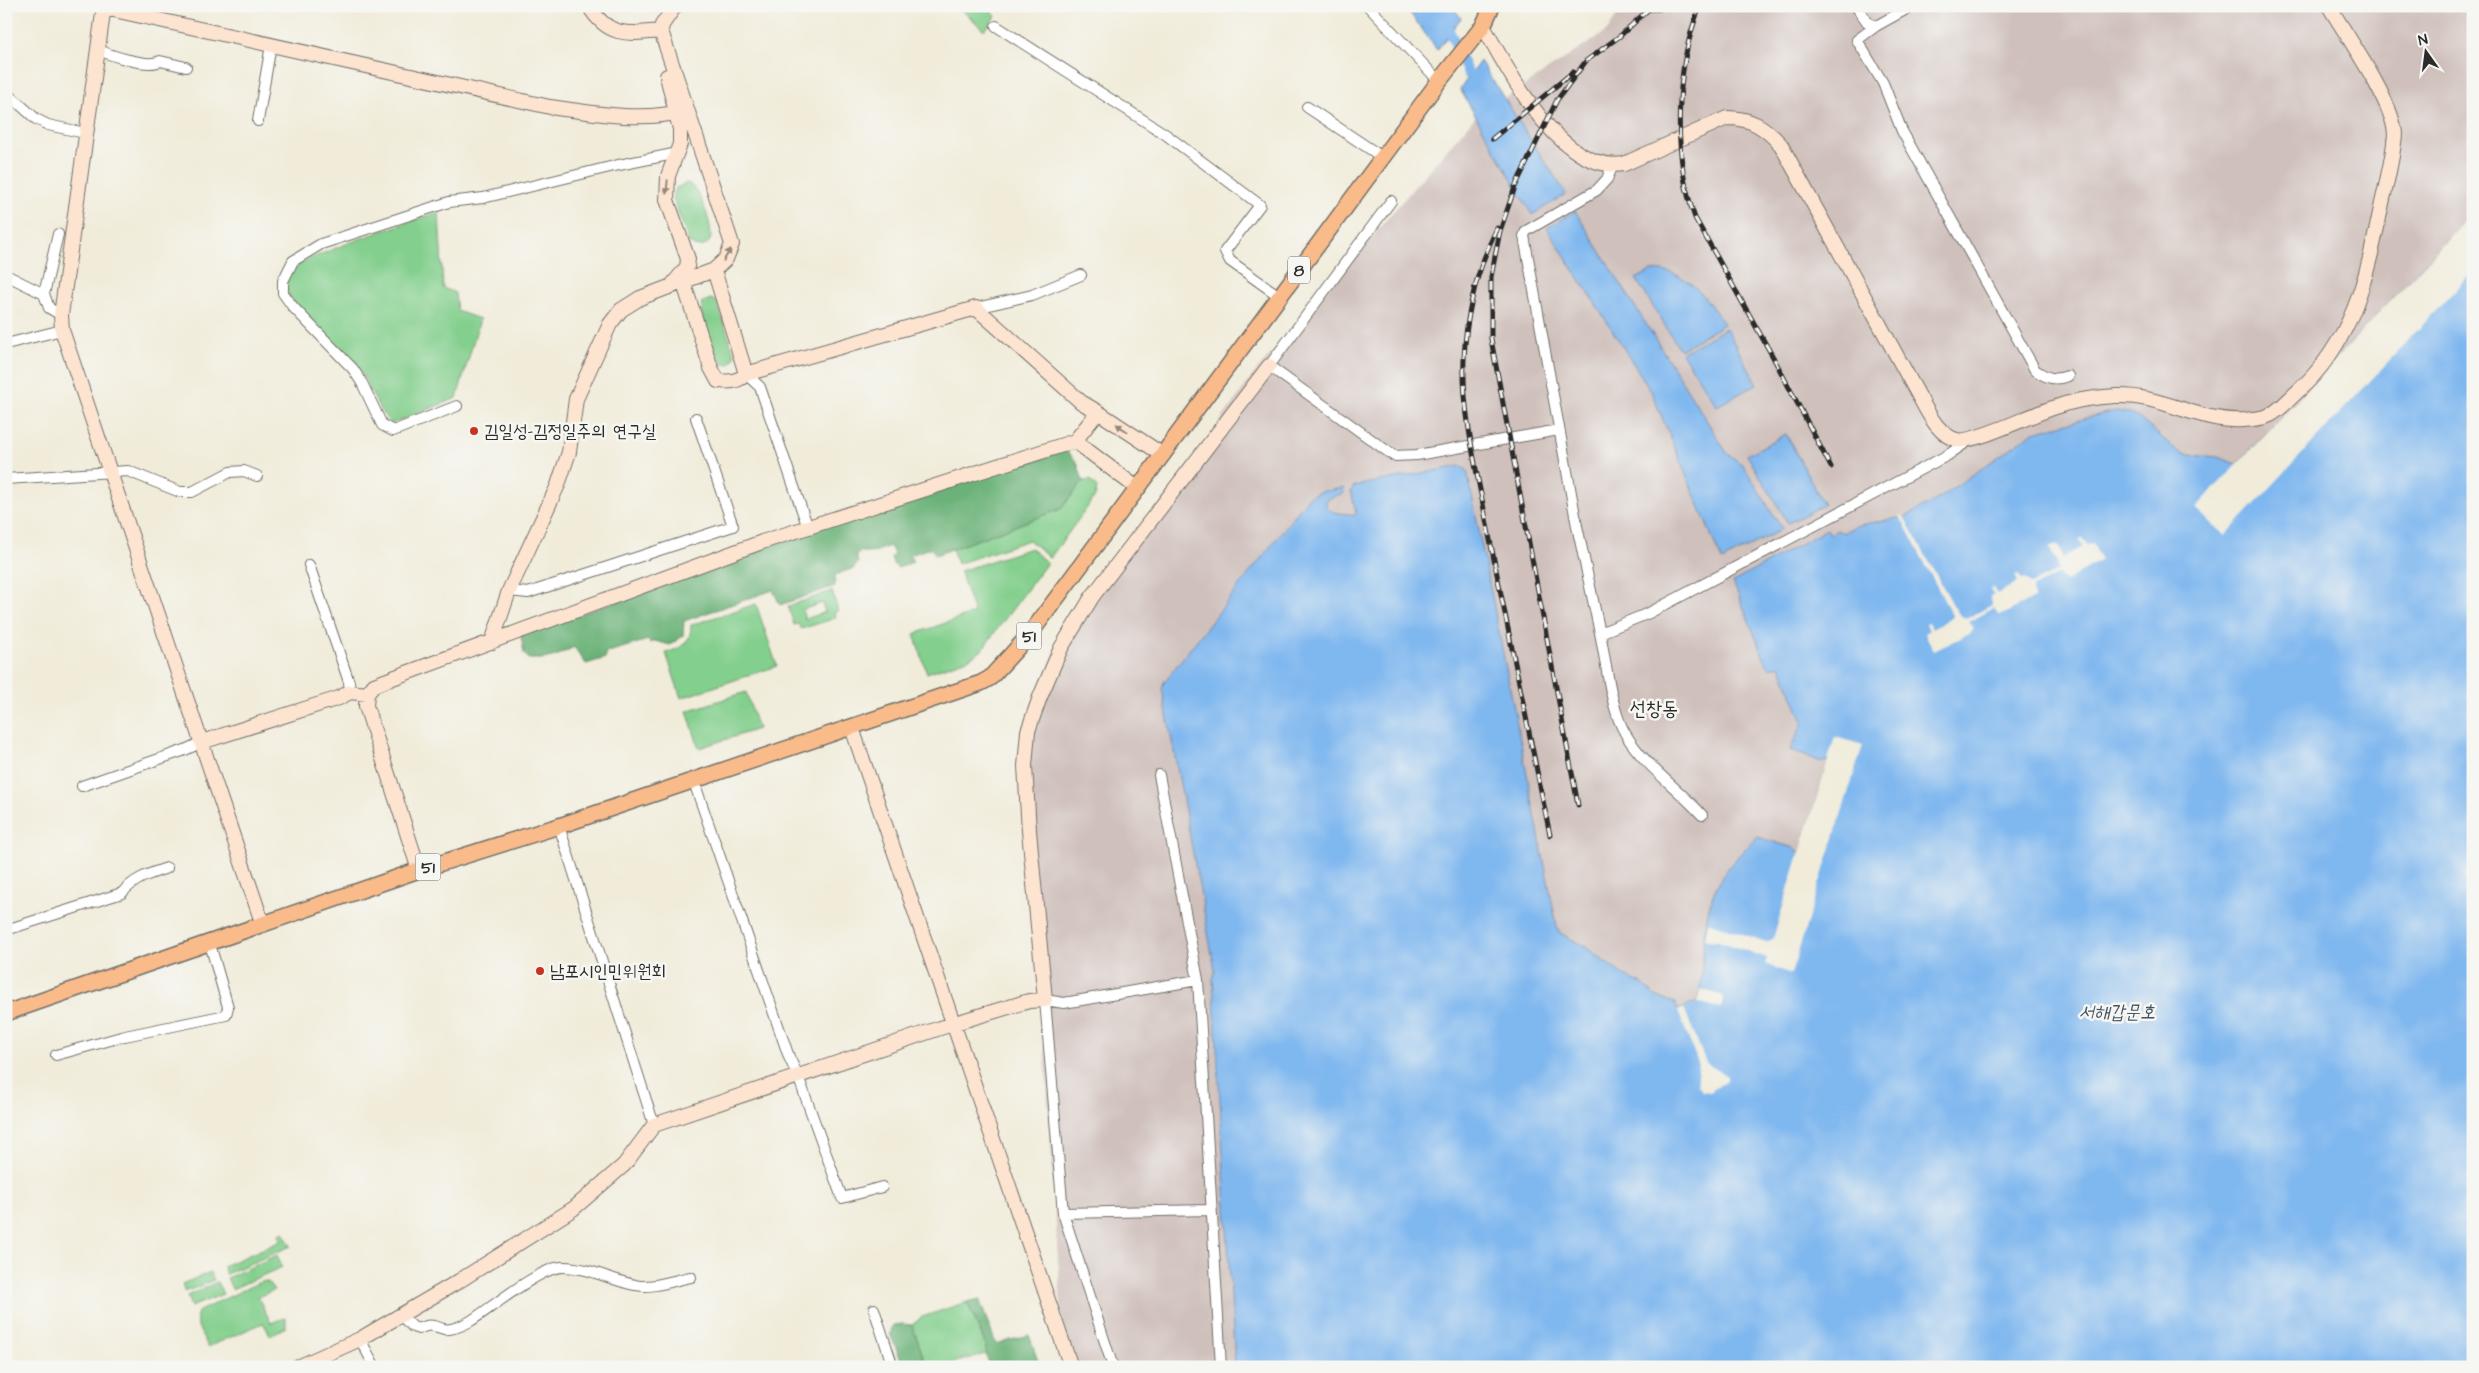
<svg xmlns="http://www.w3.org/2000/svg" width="2479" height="1373" viewBox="0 0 2479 1373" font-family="'Architects Daughter','Poor Story',sans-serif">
	<rect width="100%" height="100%" fill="#f6f6f2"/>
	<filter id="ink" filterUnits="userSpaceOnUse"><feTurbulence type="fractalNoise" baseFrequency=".02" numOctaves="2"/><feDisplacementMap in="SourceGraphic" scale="10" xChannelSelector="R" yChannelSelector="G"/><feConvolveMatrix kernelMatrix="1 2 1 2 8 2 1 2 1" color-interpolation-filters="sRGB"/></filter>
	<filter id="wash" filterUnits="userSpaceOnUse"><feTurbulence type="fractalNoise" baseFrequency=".0096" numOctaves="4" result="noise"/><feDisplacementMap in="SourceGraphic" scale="20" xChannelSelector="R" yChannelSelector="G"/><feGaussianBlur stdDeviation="1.12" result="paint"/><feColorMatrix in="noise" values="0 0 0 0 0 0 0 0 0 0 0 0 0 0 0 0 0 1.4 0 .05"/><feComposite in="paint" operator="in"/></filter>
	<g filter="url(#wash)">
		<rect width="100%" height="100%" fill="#f1ecda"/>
		<path fill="#cfc0bb" d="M1623,6h850v206l-236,252 -19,-7 -31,-2 -8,-3 -45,-38 -18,-3 -14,3 -68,18 -95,66 -34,19 -47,8 -16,8 -12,1 -3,-5 -94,53 33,81 14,2 22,51v11l-11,23 37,11 -28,92 -67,7 -13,21 -9,18 -14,103 -19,9 -9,-11 -14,-4 -12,-12 -19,-8 -40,-30 -24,-13 -3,-6 -90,-457 -7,-4 -106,20 1,30 -20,-3 -9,-7 1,-7 15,-5 1,-6 -23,4 -75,86 -81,104 -2,6 53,282 -2,9 3,69 19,319h-170l-41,-634 31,-82 202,-281 216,-251 134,-88z"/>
		<path fill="#83cf8d" stroke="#577d5c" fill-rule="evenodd" d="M958,6h27l11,10 -12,14z
			M687,183c12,3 28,46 23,58 -6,7 -13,8 -21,2l-16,-45 3,-10z
			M439,212l4,76 12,5 2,18 23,8 -23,79 -66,26c-17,-18 -21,-43 -37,-61 -14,-16 -62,-57 -67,-73 -2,-9 2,-18 9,-24 7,-6 19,-9 28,-13 37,-16 76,-28 115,-41z
			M711,299l6,3 18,54c-14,34 -38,-43 -33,-54z
			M1090,480l7,8 -2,9 -45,61 -21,-18 -72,24 -5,-15 109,-40 22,-28z
			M1031,548l16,15 -66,88 -13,8 -41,14 -13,-39 60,-21 -14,-42z
			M832,591l6,20 -4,1 2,6 -35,11 -2,-5 -5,1 -6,-19zM822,603l3,9 -20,7 -3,-9z
			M756,604l21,62 -96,32 -15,-45c15,-5 25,-10 25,-28z
			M746,692l12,37 -59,19 -12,-37z
			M283,1232l8,14 -65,28 -3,-8 58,-25 -3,-6z
			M277,1255l5,12 -50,22 -5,-11z
			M210,1272l4,8 -29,12 -3,-8z
			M262,1281l6,1 6,8 -16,7 13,26 15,-6v10l-15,9 -8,-13 -55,24c-4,-10 -17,-27 -9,-36z
			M217,1282l6,12 -32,13 -4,-11z
			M967,1302l22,51 -33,9 -6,5h-23l-15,-42 10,-8z"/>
		<path fill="#6ab278" stroke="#4a6e52" d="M1063,447l14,15 6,19 -22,28 -125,46 -5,-7 -21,7 3,7 -15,6 -5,-4 -2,-7 3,-3 -4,-8 -16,6h-16l-2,3 2,8 -4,5 -19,7v11l-55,19 -7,-15 -89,31 -1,15 -13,9 -15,-4 -5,2 -2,-3 -43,13 1,5 -20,6 -12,-17 -18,9 -13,3h-14l-5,-5 -3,-18 242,-89z
			M979,1299l17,45 33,-9 11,32h-52c-1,-28 -10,-40 -21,-65z
			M902,1324l10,1 15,42h-23l-14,-33 3,-9z"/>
		<path fill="#7fb7ef" stroke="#55718d" d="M1405,6h47l9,12 -24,32z
			M1480,61l86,133 -34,21 -72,-126z
			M1575,211l152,242 16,12 39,64 -60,32 -71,-170 -104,-163z
			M2473,212v1155h-1238l-22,-388 2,-9 -53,-282 2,-6 146,-186 10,-4 23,-4 1,5 -17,6 -1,7c8,11 20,5 29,10l1,-3 -5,-22 3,-5 106,-20 7,4 90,457 3,6 24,13 40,30 19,8 12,12 20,7 3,7 19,-8c9,-34 3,-71 15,-104 8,-25 27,-43 45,-61l37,11 6,4 28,-91 -7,1 -31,-12 13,-28 -23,-57 -10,3 -4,-5 -33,-81 94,-53 3,5 8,-4 4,3 16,-8 47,-8 34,-19 95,-66 68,-18 14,-3 18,3 45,38 8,3 31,2 19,7z
			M1651,271c36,-3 55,27 73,53l-44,26 -44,-71z
			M1726,328l31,56 -40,22 -35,-53z
			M1786,434l38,71 -36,18 -41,-68z"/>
		<path fill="#f1ecda" d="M2473,212v59l-248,265 -29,-28z
			M1903,515l50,90 6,9 7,5 26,-14 -1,-8 3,-2 -4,-6 3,-2 4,7 21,-12 -3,-7 3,-1 4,6 3,-1 6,5 27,-13 -1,-10 -8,-13 9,-4 5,14 20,-11 -4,-7 3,-2 5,7 6,-1 8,16 -35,21 -7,-7 -26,13 1,11 -32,17h-4l-4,-7 -25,14 4,7 -4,5 -35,17 -9,-18 4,-2 -3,-8 2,-1 4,7 21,-12 -53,-101z
			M1835,737l28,8 -72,229 -26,-10 2,-6 -51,-18 -2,2 -9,-3 3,-17 58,20 7,-3z
			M1700,989l24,7 -3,12 -24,-6z
			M1684,1008l22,55 21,13v4l-17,12 -8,-1 -4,-6 -1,-9 2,-11 -21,-54z"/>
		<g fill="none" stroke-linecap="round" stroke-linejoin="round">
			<path stroke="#7fb7ef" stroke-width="10" d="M1432,6l17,24 19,44"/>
		</g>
	</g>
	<g filter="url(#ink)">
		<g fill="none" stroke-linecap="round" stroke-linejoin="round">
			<defs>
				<path id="street" d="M1368,6l71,75
					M1650,6h8
					M1856,6l12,17 8,3 36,-20
					M996,26l169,108 95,71 -35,46 5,10 49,35
					M1876,26l-19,14 26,43 19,48 133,239c12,8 19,11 33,6
					M97,49c12,6 51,19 63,12l26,6
					M6,92l30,27 12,6 37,8
					M1307,107l75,50
					M258,121l13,-76
					M1391,201l-122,165 125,90 23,-1 142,-25
					M58,234l-14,60 5,14 12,7
					M6,275l38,19
					M976,308l56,-13 49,-20
					M6,344l56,-14
					M746,374l14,13 48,141
					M457,406l-64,25 -11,-6 -20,-42 -9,-14 -60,-62 -10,-14v-12l10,-20 28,-17 128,-42 34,-4 131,-32 64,-13
					M6,479l122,-8 52,21h12l38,-20 14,-1 13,5
					M309,565l40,117 1,10
					M509,591l19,2 205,-67 -37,-108
					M1600,633l-23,-107 -53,-290 2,-5 71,-41 10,-11 6,-14
					M1159,775l39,205 23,387
					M693,779l96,278 9,19 44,122 40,-11
					M82,786l103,-36 17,-8
					M1702,815c-24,-27 -59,-50 -77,-82 -14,-23 -19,-72 -25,-100l49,-20 299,-158 20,-14
					M559,826l95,299
					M6,930l116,-37c13,-15 27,-19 45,-25
					M56,1055l69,-19 101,-21 2,-8 -18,-63
					M1063,1213l147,-3
					M874,1309l19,58
					M400,1315l13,12 6,2c12,-6 14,-3 25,0 7,2 19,-4 25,-7 21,-13 69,-53 92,-55 25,-1 49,13 74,18 17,4 39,-5 56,-8
					M360,1339l15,28
					M1113,1367l-50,-154 -18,-213 19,3 134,-23"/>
				<path id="secondary" d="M104,6l-43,309 1,15 201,595
					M105,8l445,99c46,6 92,16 137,3
					M1483,26c27,47 77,148 141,138l103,-46c24,0 38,9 54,27l134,244c10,17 21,46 42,51 16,4 75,-26 96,-32 19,-7 42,-11 63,-12 45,-2 83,27 128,24 9,-1 18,-1 26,-5 10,-5 18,-15 26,-22 57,-51 70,-113 85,-185 5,-24 12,-49 14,-74 -2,-33 -48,-97 -66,-128
					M661,31l1,-6 13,-19
					M667,76l13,53v15l-12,32 -1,24 21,59 -1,8 -14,17
					M714,270l32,104
					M683,281l28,87 7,13c11,1 21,1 28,-7l230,-66 105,94 17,10
					M1137,488l-62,-47 23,-29 65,43
					M492,642l17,-51 49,-106 11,-33 7,-53 34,-75 11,-14 19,-12 74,-28 12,-11 6,-15 -71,-213c-32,3 -53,7 -72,-25
					M367,694l-1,12 53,164
					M852,728l219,639
					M202,742l137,-44 11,-6 17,2 7,-9 16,-6 372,-137 313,-101
					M298,1367l62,-28 99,-58 114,-72 51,-44 30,-40 301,-102 74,-22 16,-1 -16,-169 -4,-65 3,-35 12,-34 21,-49 31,-51 177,-231"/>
				<path id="primary" d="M6,1013l413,-143 140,-44 422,-143 9,-5 40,-44 409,-553 44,-55 9,-20"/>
			</defs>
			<use href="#street" stroke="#706f68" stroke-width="12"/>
			<use href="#secondary" stroke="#706f68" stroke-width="16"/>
			<use href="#primary" stroke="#706f68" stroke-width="18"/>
			<use href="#street" stroke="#fff" stroke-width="10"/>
			<use href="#secondary" stroke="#fde4d1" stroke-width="14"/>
			<use href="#primary" stroke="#fabb8b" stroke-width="15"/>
			<defs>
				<path id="rail" d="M1700,6c-25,63 -28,149 -5,212l78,139 58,110
					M1492,139l81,-67
					M1497,228c-20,41 -31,86 -33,131 -2,57 15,121 25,176 20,100 40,200 61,300
					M1578,805l-87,-466v-62l9,-46 15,-44 42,-87 29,-39 34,-25 32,-30"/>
			</defs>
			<use href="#rail" stroke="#2b2b2b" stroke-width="5"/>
			<use href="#rail" stroke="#f6f6f2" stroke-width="3" stroke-dasharray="9" stroke-linecap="butt"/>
		</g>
		<defs><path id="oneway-solid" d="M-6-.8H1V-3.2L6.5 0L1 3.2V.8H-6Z" transform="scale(1.25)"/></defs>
		<g fill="#94887e">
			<use href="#oneway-solid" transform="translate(667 187) rotate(95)"/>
			<use href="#oneway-solid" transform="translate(727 255) rotate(-58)"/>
			<use href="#oneway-solid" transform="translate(1122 428) rotate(-146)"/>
		</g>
	</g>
	<g fill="#c8321e" stroke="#f6f6f2" stroke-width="2">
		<circle cx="474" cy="431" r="5"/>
		<circle cx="540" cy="971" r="5"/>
	</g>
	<g text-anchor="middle" stroke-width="5" stroke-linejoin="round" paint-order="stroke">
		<g fill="#f6f6f2" stroke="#686867" stroke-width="1">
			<rect x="1288" y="256.5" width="22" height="27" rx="4"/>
			<rect x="1016.5" y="622.5" width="25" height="27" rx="4"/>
			<rect x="415.5" y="853.5" width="25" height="27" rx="4"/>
		</g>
		<g font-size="16" font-weight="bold" fill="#2b2b2b">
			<text x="1299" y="276">8</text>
			<text x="1029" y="642">51</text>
			<text x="428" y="873">51</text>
		</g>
		<g font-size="18" fill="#2b2b2b" stroke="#f6f6f2" text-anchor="start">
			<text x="484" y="437">김일성-김정일주의 연구실</text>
			<text x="550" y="977">남포시인민위원회</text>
		</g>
		<g font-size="19" font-style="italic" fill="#456" stroke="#f6f6f2">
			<text x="2117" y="1018">서해갑문호</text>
		</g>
		<g font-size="20" fill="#2b2b2b" stroke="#f6f6f2">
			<text x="1654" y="715">선창동</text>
		</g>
	</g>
	<rect width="2479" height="1373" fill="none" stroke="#f6f6f2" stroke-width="25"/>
	<g transform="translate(2426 52) rotate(346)" stroke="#f6f6f2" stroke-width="4" paint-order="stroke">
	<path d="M0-4L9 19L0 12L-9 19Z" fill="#2b2b2b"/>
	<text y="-8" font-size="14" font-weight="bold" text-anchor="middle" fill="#2b2b2b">N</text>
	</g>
</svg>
